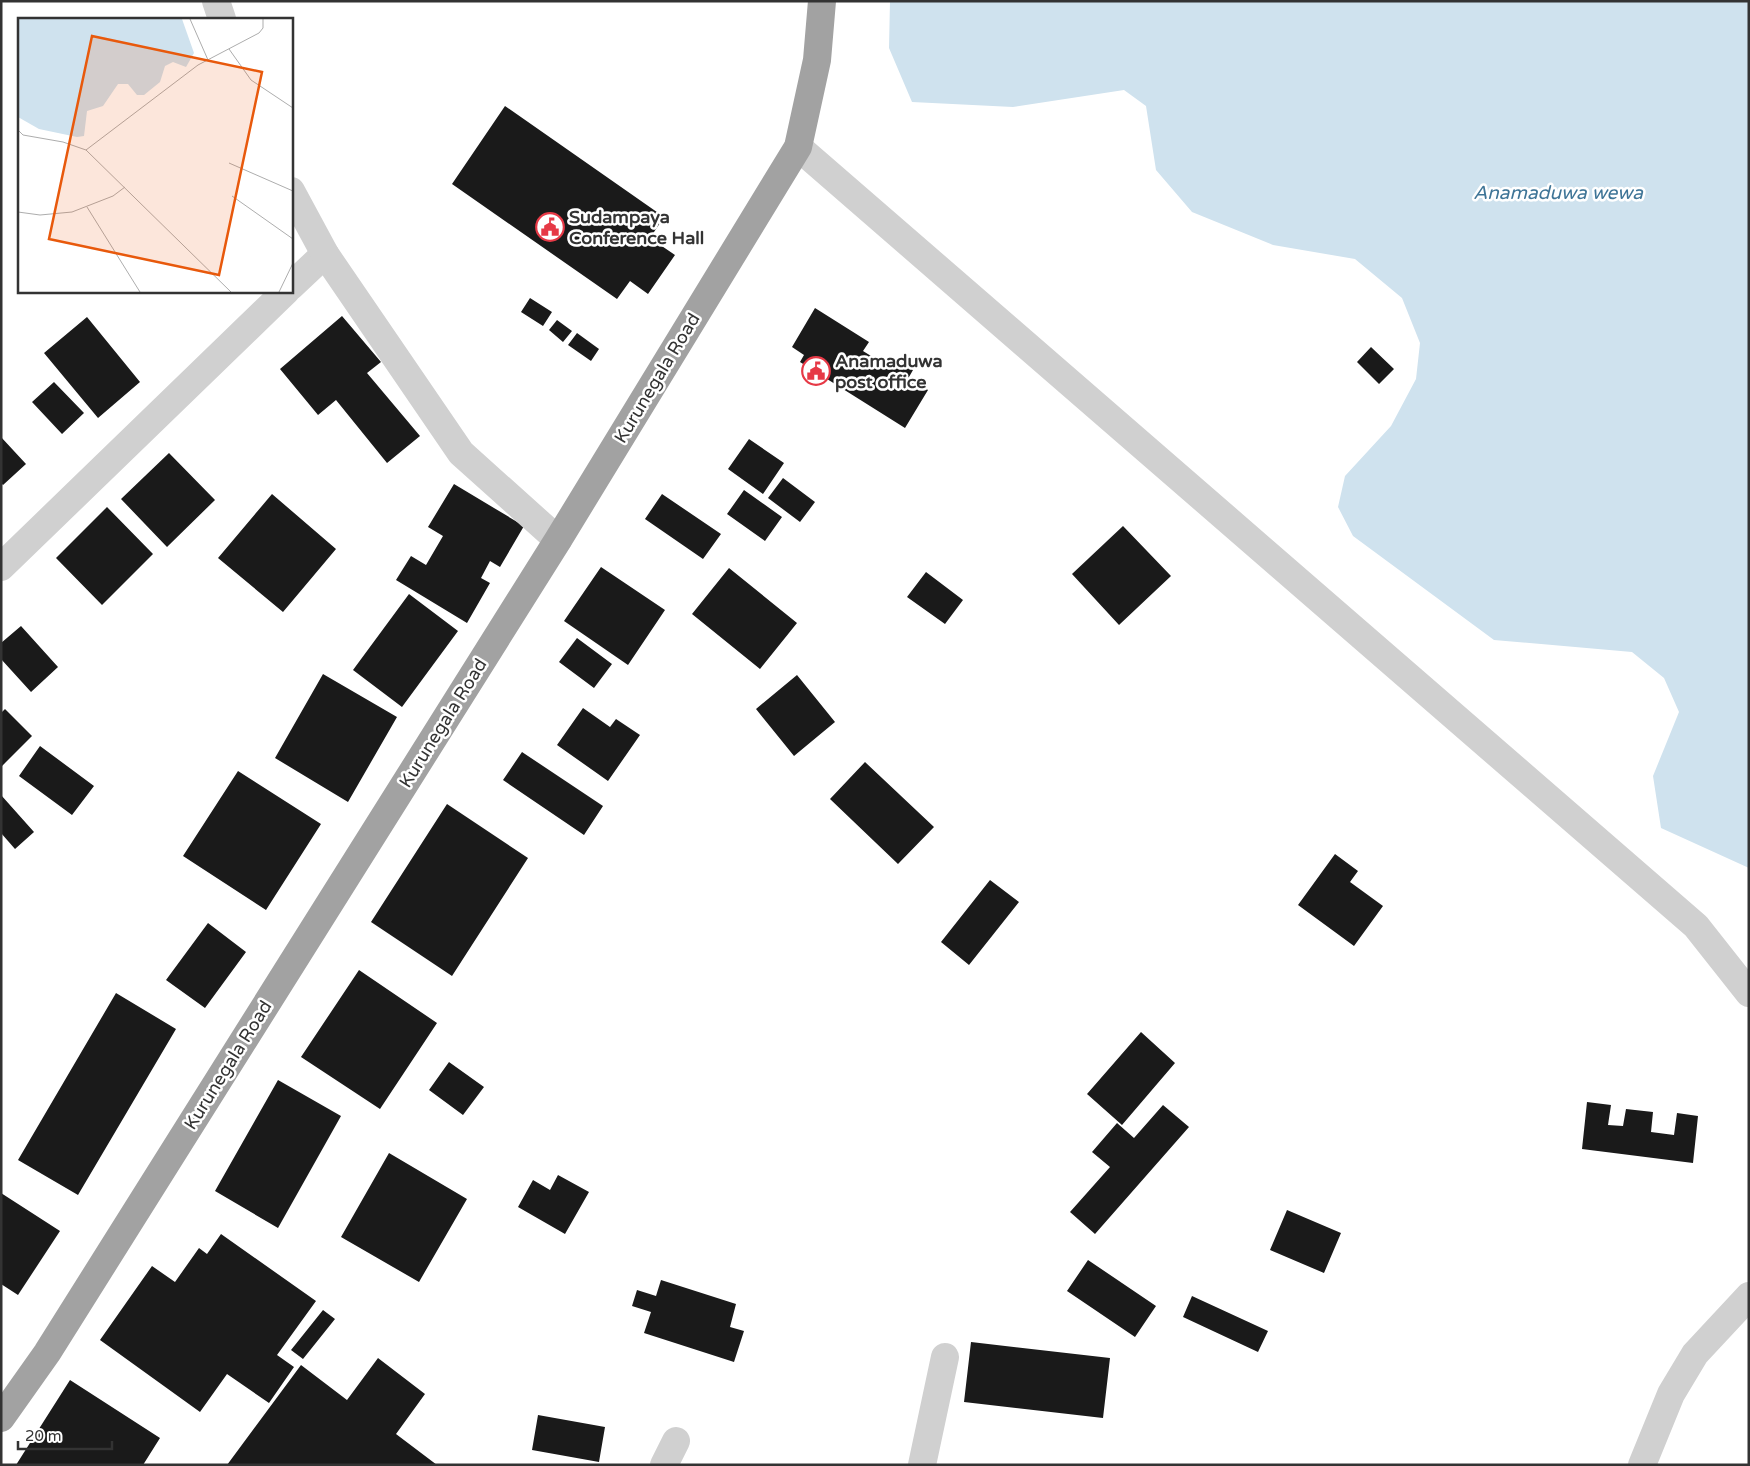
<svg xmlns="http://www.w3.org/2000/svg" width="1750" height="1466" viewBox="0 0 1750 1466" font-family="'Varela Round',sans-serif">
	<rect width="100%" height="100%" fill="#fff"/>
	<path fill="#cfe2ee" d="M890,1h859v867l-88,-40 -8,-52 26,-64 -15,-34 -32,-26 -138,-12 -141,-104 -15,-29 7,-31 46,-50 25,-47 4,-36 -18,-45 -47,-39 -82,-14 -81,-33 -36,-42 -10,-64 -22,-16 -111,17 -101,-5 -23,-54z"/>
	<path fill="#1a1a1a" d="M505,106l159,111 -14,21 25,17 -27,39 -18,-13 -13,18 -165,-115z
		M530,298l22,14 -9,14 -22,-14z
		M815,308l54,34 -6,9 29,18 6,-9 15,10 -4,7 19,13 -23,38 -105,-66 4,-7 -12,-8z
		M342,316l39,46 -14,11 53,63 -33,27 -51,-63 -18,15 -38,-46z
		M87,317l53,65 -42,36 -54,-65z
		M557,320l15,11 -9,11 -14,-12z
		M577,333l22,16 -8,12 -23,-16z
		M1371,347l23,22 -15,15 -22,-22z
		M54,382l30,31 -22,21 -30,-32z
		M1,437l25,27 -23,21 -2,-2z
		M749,439l35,24 -21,31 -35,-25z
		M169,453l46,47 -48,47 -46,-48z
		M783,478l32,24 -15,20 -32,-24z
		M454,484l70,42 -24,41 -10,-6 -9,17 9,5 -23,40 -71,-43 15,-24 15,9 17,-29 -15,-9z
		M744,490l38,27 -17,24 -38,-27z
		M272,494l64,55 -53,63 -65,-54z
		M662,494l59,40 -18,25 -58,-40z
		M107,507l46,47 -51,51 -46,-47z
		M1123,526l48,50 -52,49 -47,-51z
		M601,567l64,43 -37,55 -64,-44z
		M729,568l68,55 -37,46 -68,-55z
		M926,572l37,28 -18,24 -38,-27z
		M409,594l49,37 -56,76 -49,-37z
		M21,626l37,41 -27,25 -30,-33v-16z
		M577,638l35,26 -18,24 -35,-26z
		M323,674l74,43 -49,85 -73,-44z
		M797,675l38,47 -41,34 -38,-47z
		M583,708l27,19 6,-8 24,16 -32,46 -51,-36z
		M5,709l27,27 -31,31v-54z
		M40,746l54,40 -22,29 -53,-39z
		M522,752l81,54 -19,29 -81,-55z
		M865,762l69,65 -36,37 -68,-65z
		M238,771l83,53 -55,86 -83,-54z
		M1,795l33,37 -19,17 -14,-16z
		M447,804l81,54 -76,118 -81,-54z
		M1335,854l23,17 -8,11 33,24 -29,40 -56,-41z
		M990,880l29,22 -50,63 -28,-23z
		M208,923l38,29 -41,56 -39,-28z
		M359,970l78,53 -57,86 -79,-52z
		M116,993l60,36 -98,166 -60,-35z
		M1141,1032l34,31 -53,62 -35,-31z
		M449,1062l35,25 -21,28 -34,-25z
		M278,1080l63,36 -63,112 -63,-37z
		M1587,1102l24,3 -3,20 15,1 3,-17 27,3 -2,20 23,3 3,-22 21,3 -5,47 -111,-14z
		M1163,1105l26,22 -94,107 -25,-22 40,-45 -18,-15 25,-29 17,15z
		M389,1153l78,46 -48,83 -78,-45z
		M558,1175l31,17 -24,42 -47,-27 15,-27 17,10z
		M1,1193l59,38 -42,64 -17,-11z
		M1287,1210l54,23 -17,40 -54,-23z
		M221,1234l95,67 -39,54 17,12 -25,36 -42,-29 -27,38 -100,-72 52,-74 23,16 24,-34 8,6z
		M1088,1260l68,46 -21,31 -68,-46z
		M661,1280l75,24 -6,23 14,4 -10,31 -90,-29 7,-21 -19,-6 5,-16 19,6z
		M1192,1296l76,35 -10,21 -75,-35z
		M323,1310l12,9 -32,40 -12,-9z
		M971,1342l139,16 -7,60 -139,-16z
		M378,1358l47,36 -29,40 41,31h-210l74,-100 46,35z
		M70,1380l90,58 -17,27h-127z
		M538,1415l67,12 -6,35 -67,-12z"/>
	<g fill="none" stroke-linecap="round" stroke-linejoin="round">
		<path stroke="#d0d0d0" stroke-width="28" d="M798,147l898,779 53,67
			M291,286l34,-32
			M1,567l285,-276
			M664,1465l12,-24
			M922,1465l23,-108
			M1642,1465l29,-71 24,-40 54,-58"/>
		<path stroke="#d0d0d0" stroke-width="28" d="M216,1l6,18
			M291,191l34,63 136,199 97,87"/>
		<path stroke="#a2a2a2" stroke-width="28" d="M1,1418l46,-65 511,-813 240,-393 19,-87 5,-59"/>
	</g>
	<defs>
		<symbol id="civic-ring" viewBox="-11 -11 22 22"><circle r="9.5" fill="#fff" stroke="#e63946" stroke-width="1.5"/><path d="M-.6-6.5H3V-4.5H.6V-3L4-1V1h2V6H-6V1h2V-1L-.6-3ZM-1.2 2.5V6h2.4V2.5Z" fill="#e63946"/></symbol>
	</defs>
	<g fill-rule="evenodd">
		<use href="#civic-ring" x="534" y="211" width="32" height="32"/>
		<use href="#civic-ring" x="800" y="355" width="32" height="32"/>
	</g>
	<g text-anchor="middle" stroke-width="5" stroke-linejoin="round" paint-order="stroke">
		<g font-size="18" font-weight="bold" fill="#333" stroke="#fff" text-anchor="start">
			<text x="569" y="223">Sudampaya<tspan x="569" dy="21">Conference Hall</tspan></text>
			<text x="835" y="367">Anamaduwa<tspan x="835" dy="21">post office</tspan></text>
		</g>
		<g font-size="18" fill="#333" stroke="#fff">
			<text transform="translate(657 378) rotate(-59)" y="6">Kurunegala Road</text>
			<text transform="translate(443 723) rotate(-58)" y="6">Kurunegala Road</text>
			<text transform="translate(228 1065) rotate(-58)" y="6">Kurunegala Road</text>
		</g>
		<g font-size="19" font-style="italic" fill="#3f7597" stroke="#fff">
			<text x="1558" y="199">Anamaduwa wewa</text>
		</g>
	</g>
	<g transform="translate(18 18)">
		<rect width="275" height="275" fill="#fff"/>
		<path d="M0,1h164l12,34 -8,14 -13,-5 -8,4 -5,16 -16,13h-7l-9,-11h-10l-15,22 -16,5 -3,25 -7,1 -38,-8 -21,-12z" fill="#cfe2ee"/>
		<path fill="none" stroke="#adadad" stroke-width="1" d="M172,1l18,41M211,31l22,31 42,28M0,112l5,5 40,7 23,8 145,142M68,132l112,-85 61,-32 4,-5v-9M211,145l64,28M214,178l61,43M69,189l53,85M0,194l22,3 32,-3 41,-16 12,-9M261,274l14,-29"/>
		<path fill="#e8590c" fill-opacity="0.15" stroke="#e8590c" stroke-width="2.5" d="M74,18l170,36 -43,203 -170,-36z"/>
		<rect width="275" height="275" fill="none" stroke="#333" stroke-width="2.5"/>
	</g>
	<rect width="1750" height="1466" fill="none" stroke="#333333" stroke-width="5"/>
	<path d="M18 1441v8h94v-8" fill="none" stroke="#333333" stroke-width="2.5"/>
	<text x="25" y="1441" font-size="15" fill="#333333" stroke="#ffffff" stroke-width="4" paint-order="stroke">20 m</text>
</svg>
